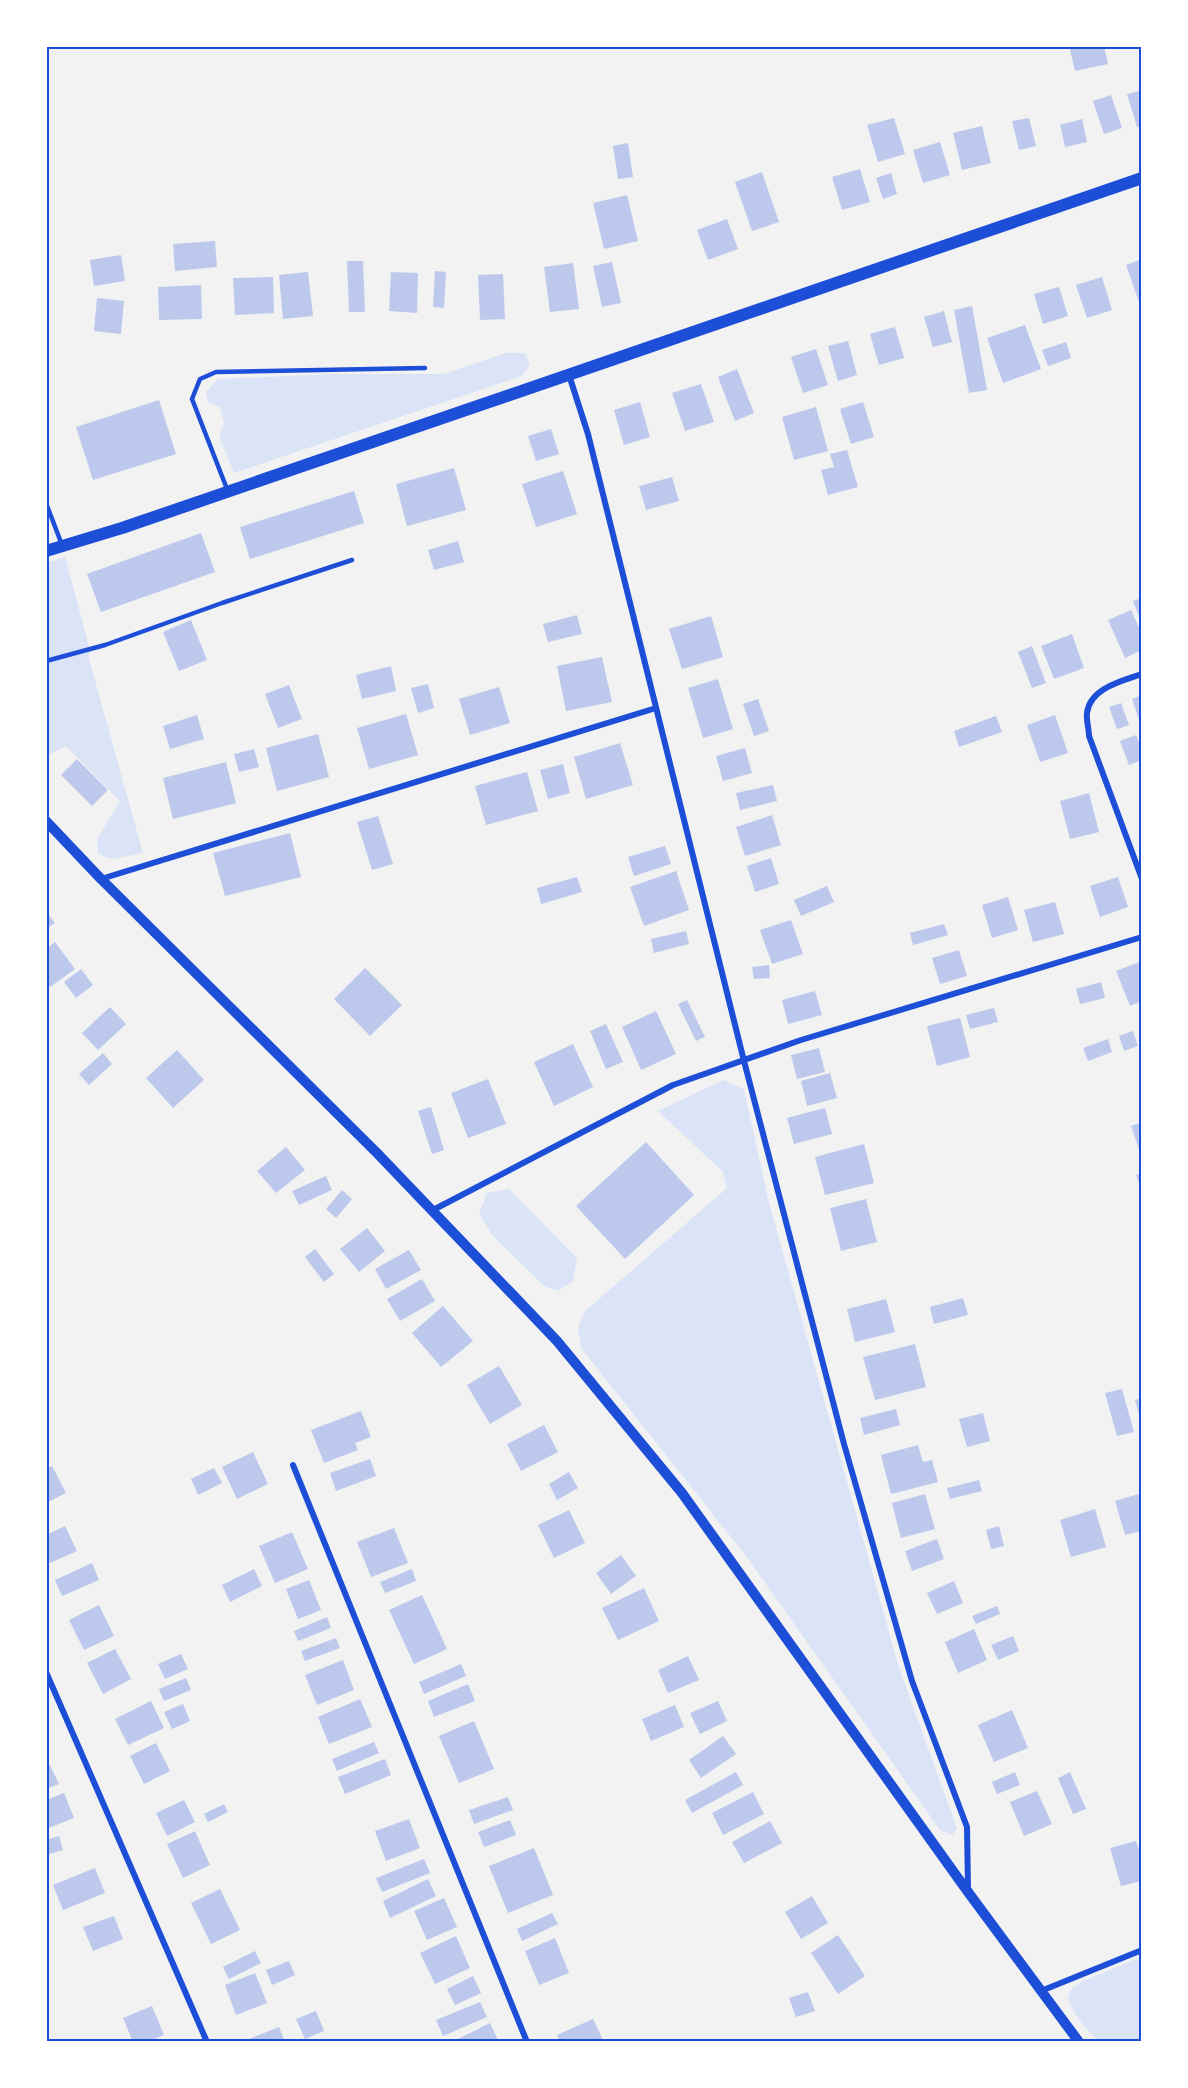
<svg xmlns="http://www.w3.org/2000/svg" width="1188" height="2088" viewBox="0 0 1188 2088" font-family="Manrope,sans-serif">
	<rect width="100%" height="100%" fill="#f2f2f2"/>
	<path fill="#dbe4f7" d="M506,353h19l5,12 -8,11 -288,97 -15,-37 5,-12 -4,-17 -12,-5 -2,-10 12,-13 112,-5h114z
		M65,557l23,85 1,17 54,194 -31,6 -14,-5 -1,-15 23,-38 -54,-55 -19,10v-193z
		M723,1080l21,9 24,110 131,469 58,160 -5,7 -12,-5 -194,-274 -165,-208 -3,-20 6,-16 143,-124 -4,-16 -65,-61z
		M509,1189l68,69 -4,23 -15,10 -14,-5 -52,-51 -13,-21 8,-21z
		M1141,1957v84c-11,1 -27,4 -38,1 -13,-4 -33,-33 -35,-45l5,-10 12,-7z"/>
	<path fill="#bdc9ec" d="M1069,46h35l4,18 -33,7z
		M1142,90v36l-5,1 -10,-33z
		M1111,95l11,33 -18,6 -11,-33z
		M894,118l11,36 -27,8 -11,-37z
		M1029,118l7,28 -17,4 -7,-29z
		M1082,119l5,23 -22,5 -5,-22z
		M982,126l9,37 -29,7 -9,-37z
		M940,142l10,33 -27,8 -10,-33z
		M628,143l5,34 -15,2 -5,-33z
		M860,169l10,33 -28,8 -10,-33z
		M762,172l17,50 -27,9 -17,-49z
		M891,173l6,21 -14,5 -7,-21z
		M627,195l11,46 -34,8 -11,-46z
		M727,219l11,30 -30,11 -11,-30z
		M215,241l2,26 -42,4 -2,-27z
		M121,255l4,26 -31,5 -4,-26z
		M1142,259v42l-3,1 -13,-37z
		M347,261h16l2,51h-16z
		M612,262l9,41 -19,4 -9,-41z
		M573,263l6,46 -29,3 -6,-45z
		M435,271l11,1 -2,36 -11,-1z
		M308,272l5,44 -30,3 -4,-44z
		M391,272l27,1 -1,40 -28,-2z
		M503,274l2,45 -25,1 -2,-45z
		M273,277l1,36 -39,2 -2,-37z
		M1102,277l10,33 -25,8 -11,-33z
		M201,285l1,34 -43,1 -1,-33z
		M1059,287l9,29 -25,8 -9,-30z
		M97,298l27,3 -3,33 -27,-3z
		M972,306l15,84 -18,3 -15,-83z
		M944,311l8,31 -19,5 -9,-30z
		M1025,325l16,44 -38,14 -16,-45z
		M895,327l9,31 -25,7 -9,-31z
		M848,341l9,34 -19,6 -10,-35z
		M1066,342l5,16 -23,8 -6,-16z
		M816,349l12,36 -25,8 -12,-36z
		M737,369l17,44 -19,8 -17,-44z
		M701,384l13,38 -29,9 -13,-38z
		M159,400l17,54 -83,26 -17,-53z
		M640,402l10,35 -26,8 -10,-35z
		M863,402l11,35 -23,7 -11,-35z
		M816,407l12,44 -34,9 -12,-43z
		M551,429l8,25 -23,7 -8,-25z
		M847,450l11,37 -30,8 -7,-25 13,-3 -4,-13z
		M454,468l12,42 -59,16 -11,-42z
		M563,471l14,43 -41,13 -14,-43z
		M672,477l7,24 -33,9 -7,-24z
		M354,491l10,32 -114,36 -10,-32z
		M201,533l14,39 -114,40 -14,-38z
		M458,541l6,21 -30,8 -6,-20z
		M1142,598v24h-1l-8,-21z
		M1131,610l11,24v16l-17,8 -17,-38z
		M577,615l5,19 -34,8 -5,-18z
		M711,616l12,41 -41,12 -13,-40z
		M191,620l16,40 -28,11 -16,-39z
		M1072,634l12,34 -30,11 -13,-33z
		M1032,646l14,37 -14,5 -14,-36z
		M602,657l10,45 -46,9 -9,-45z
		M391,666l5,25 -34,8 -6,-24z
		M718,679l15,50 -30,9 -15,-50z
		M428,684l6,24 -16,5 -7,-25z
		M289,685l13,34 -24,9 -13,-34z
		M499,687l11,36 -40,12 -11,-36z
		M1142,695v30l-1,1 -9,-27z
		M758,699l11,32 -15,5 -11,-32z
		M1121,703l8,22 -12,4 -8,-22z
		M406,714l12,41 -49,14 -12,-41z
		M197,715l7,24 -34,10 -7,-23z
		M1055,715l13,38 -28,9 -13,-37z
		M996,716l6,16 -43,15 -5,-16z
		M318,734l11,43 -52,14 -11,-43z
		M1136,735l6,15v10l-13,5 -9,-24z
		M620,743l13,42 -47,14 -12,-42z
		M745,748l7,25 -29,8 -7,-25z
		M254,749l5,18 -20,5 -5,-18z
		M77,759l31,31 -16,16 -31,-31z
		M226,762l10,41 -63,16 -10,-41z
		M563,764l7,29 -22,6 -8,-29z
		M527,772l11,39 -52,14 -11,-39z
		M773,785l4,16 -37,9 -4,-17z
		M1089,793l10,39 -29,7 -10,-38z
		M772,815l9,30 -36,11 -9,-29z
		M378,816l15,48 -21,6 -15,-48z
		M290,833l11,44 -76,19 -12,-43z
		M665,846l6,18 -37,12 -6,-19z
		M771,858l8,26 -24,8 -8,-26z
		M676,871l13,39 -45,16 -14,-39z
		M577,877l5,15 -41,12 -4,-16z
		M1118,877l10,30 -28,10 -10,-31z
		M827,886l7,16 -33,14 -7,-16z
		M1008,897l10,33 -26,8 -10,-33z
		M1055,902l9,32 -31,8 -9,-32z
		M46,911l9,12 -9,6z
		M791,920l12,34 -31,10 -12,-34z
		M944,924l4,11 -35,10 -3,-12z
		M686,931l3,13 -35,9 -3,-14z
		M55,942l20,27 -25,18 -4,-5v-33z
		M959,950l8,26 -27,8 -8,-26z
		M1142,961v40l-12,5 -14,-35z
		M769,965l1,13 -16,1 -2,-12z
		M365,968l37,37 -32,31 -36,-37z
		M81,969l12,16 -17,13 -12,-16z
		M1101,982l4,16 -25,6 -4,-15z
		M815,991l7,24 -34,9 -6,-24z
		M687,1000l18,37 -9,4 -18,-37z
		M110,1007l16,17 -28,26 -16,-17z
		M994,1008l4,14 -28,7 -4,-14z
		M656,1011l20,43 -35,16 -19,-43z
		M960,1018l10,39 -33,9 -10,-40z
		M606,1024l17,38 -17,7 -16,-38z
		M1133,1031l5,15 -14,5 -5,-15z
		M1108,1039l4,13 -24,9 -5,-13z
		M573,1044l20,43 -39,19 -20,-44z
		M819,1048l6,24 -28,7 -6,-24z
		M177,1050l27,30 -31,28 -27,-30z
		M103,1053l9,11 -23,21 -10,-11z
		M830,1073l7,25 -30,8 -6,-25z
		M488,1079l18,45 -38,14 -17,-45z
		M431,1107l13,43 -12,4 -14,-43z
		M825,1108l7,26 -38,10 -7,-26z
		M1142,1122v33h-1l-10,-29z
		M646,1142l48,53 -69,64 -49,-53z
		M864,1144l10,39 -49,12 -10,-38z
		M286,1147l19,23 -29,23 -19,-22z
		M1142,1173v16h-1l-5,-14z
		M326,1176l6,14 -33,15 -7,-14z
		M342,1190l10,9 -16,19 -10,-9z
		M866,1199l11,43 -36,9 -11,-43z
		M367,1228l18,23 -26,21 -19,-23z
		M315,1249l19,25 -10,8 -19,-25z
		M409,1250l12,20 -35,19 -11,-20z
		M422,1279l13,22 -35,20 -13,-22z
		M963,1298l5,17 -34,9 -4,-17z
		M886,1299l9,33 -40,10 -8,-33z
		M443,1306l30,35 -32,26 -29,-34z
		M915,1344l11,43 -51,13 -12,-43z
		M499,1366l23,39 -32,19 -23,-39z
		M1122,1389l12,43 -17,4 -12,-43z
		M1142,1398v22l-1,1 -6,-21z
		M896,1409l4,16 -36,10 -4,-17z
		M361,1411l10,26 -16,6 3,7 -34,13 -13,-33z
		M983,1413l7,28 -23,6 -8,-28z
		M544,1425l14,27 -37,19 -14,-27z
		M918,1445l5,17 9,-2 6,22 -47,12 -10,-39z
		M253,1452l15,32 -31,15 -15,-32z
		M370,1459l6,17 -40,15 -6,-18z
		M52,1466l14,27 -20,10v-34z
		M214,1468l8,15 -24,12 -7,-16z
		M569,1472l9,16 -21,12 -8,-16z
		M979,1480l3,11 -32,8 -3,-11z
		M1142,1493v38l-17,4 -10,-34z
		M925,1494l10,35 -34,9 -9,-35z
		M1095,1509l11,38 -35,10 -11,-37z
		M569,1510l16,33 -31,15 -16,-33z
		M65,1526l12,25 -27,12 -4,-8v-20z
		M999,1526l5,20 -13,3 -5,-19z
		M394,1528l14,35 -37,14 -14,-35z
		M292,1532l16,37 -33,14 -16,-37z
		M937,1539l7,20 -32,12 -7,-20z
		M621,1555l15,21 -25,18 -15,-21z
		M92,1563l7,17 -37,16 -7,-16z
		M254,1569l8,17 -32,16 -8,-17z
		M412,1569l4,12 -31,12 -5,-11z
		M309,1580l12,30 -23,9 -12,-30z
		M954,1581l9,22 -26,11 -10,-21z
		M644,1588l15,33 -41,19 -16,-32z
		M422,1595l25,54 -33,15 -25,-54z
		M99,1605l15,31 -30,14 -15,-30z
		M997,1606l3,8 -24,10 -4,-8z
		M327,1617l4,11 -33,13 -4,-10z
		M974,1629l13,31 -29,13 -13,-31z
		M1013,1636l6,15 -21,9 -7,-15z
		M336,1638l4,10 -35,13 -4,-10z
		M115,1649l16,30 -28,15 -16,-31z
		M181,1654l7,15 -23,10 -7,-15z
		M688,1656l11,24 -31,13 -10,-23z
		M343,1660l11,30 -37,15 -12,-30z
		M461,1664l5,12 -42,18 -5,-12z
		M186,1678l5,12 -27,11 -5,-12z
		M468,1684l7,17 -41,16 -6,-16z
		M360,1699l12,28 -43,17 -11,-27z
		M151,1701l13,27 -36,17 -13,-26z
		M718,1701l9,20 -27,13 -10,-21z
		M183,1704l7,17 -18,8 -8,-17z
		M675,1705l9,22 -33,14 -9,-22z
		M1012,1710l16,38 -34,14 -16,-37z
		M474,1721l20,48 -35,14 -20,-47z
		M723,1736l13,18 -35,24 -12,-18z
		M374,1742l5,11 -42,18 -5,-12z
		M156,1743l14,28 -26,13 -14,-28z
		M46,1757l13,27 -13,5z
		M385,1759l6,16 -46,19 -7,-17z
		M736,1772l7,13 -51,28 -7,-13z
		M1015,1772l5,13 -23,9 -5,-12z
		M1070,1772l16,37 -13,5 -15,-36z
		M1037,1791l15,33 -28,12 -14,-34z
		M753,1792l11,22 -41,21 -11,-22z
		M64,1793l10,25 -28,11v-29z
		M508,1797l5,13 -39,14 -5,-14z
		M184,1800l11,22 -28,14 -11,-23z
		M224,1804l4,8 -20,10 -4,-8z
		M409,1819l11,29 -34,13 -11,-30z
		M510,1820l6,15 -32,12 -6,-15z
		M770,1821l12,22 -38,20 -12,-21z
		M195,1831l15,34 -27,13 -16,-34z
		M59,1836l4,14 -17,5v-15z
		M1136,1841l6,18v22l-21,5 -11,-38z
		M534,1848l19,47 -45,18 -19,-47z
		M424,1859l6,14 -48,19 -6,-14z
		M95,1868l10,25 -42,17 -10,-25z
		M428,1879l8,17 -46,22 -7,-17z
		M220,1889l20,41 -29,14 -20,-41z
		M812,1896l16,27 -27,16 -16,-27z
		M444,1898l13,29 -30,13 -13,-29z
		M552,1913l6,11 -36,17 -5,-12z
		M114,1916l9,23 -30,12 -10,-24z
		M838,1935l27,41 -27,18 -27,-41z
		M456,1936l14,32 -35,16 -15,-31z
		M555,1938l14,35 -30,12 -14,-34z
		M255,1951l6,12 -32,16 -6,-12z
		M289,1961l6,14 -23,10 -6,-15z
		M255,1973l12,30 -31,12 -11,-30z
		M473,1976l8,17 -26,12 -8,-16z
		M808,1992l7,19 -19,6 -7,-19z
		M480,2002l7,15 -44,19 -7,-16z
		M152,2006l12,29 -16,7h-15l-10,-24z
		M316,2011l8,20 -19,8 -9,-20z
		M593,2019l11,23h-44l-3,-7z
		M490,2023l9,19h-47z
		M279,2027l6,15h-41v-1z"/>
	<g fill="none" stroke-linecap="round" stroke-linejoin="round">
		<path stroke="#1d4ed8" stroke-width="4.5" d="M227,489l-35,-90 8,-20 16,-7 209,-4
			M46,503l16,42
			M46,661l59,-16 117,-42 130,-43"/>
		<path stroke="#1d4ed8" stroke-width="6" d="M569,375l19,59 156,627 100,383 68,237 55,146 1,61
			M1142,674c-20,7 -52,14 -55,39 -1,7 2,16 2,23l53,143
			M101,879l555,-171
			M433,1210l240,-125 128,-45 341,-103
			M293,1465l234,577
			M46,1672l161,370
			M1041,1991l101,-41"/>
		<path stroke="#1d4ed8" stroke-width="10" d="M46,821l55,58 276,274 180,188 125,152 286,399 111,150"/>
		<path stroke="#1d4ed8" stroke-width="12" d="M46,551l76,-23 1020,-350"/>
	</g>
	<rect width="1188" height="2088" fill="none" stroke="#ffffff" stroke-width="96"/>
	<rect x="48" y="48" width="1092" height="1992" fill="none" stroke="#1d4ed8" stroke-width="2"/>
</svg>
